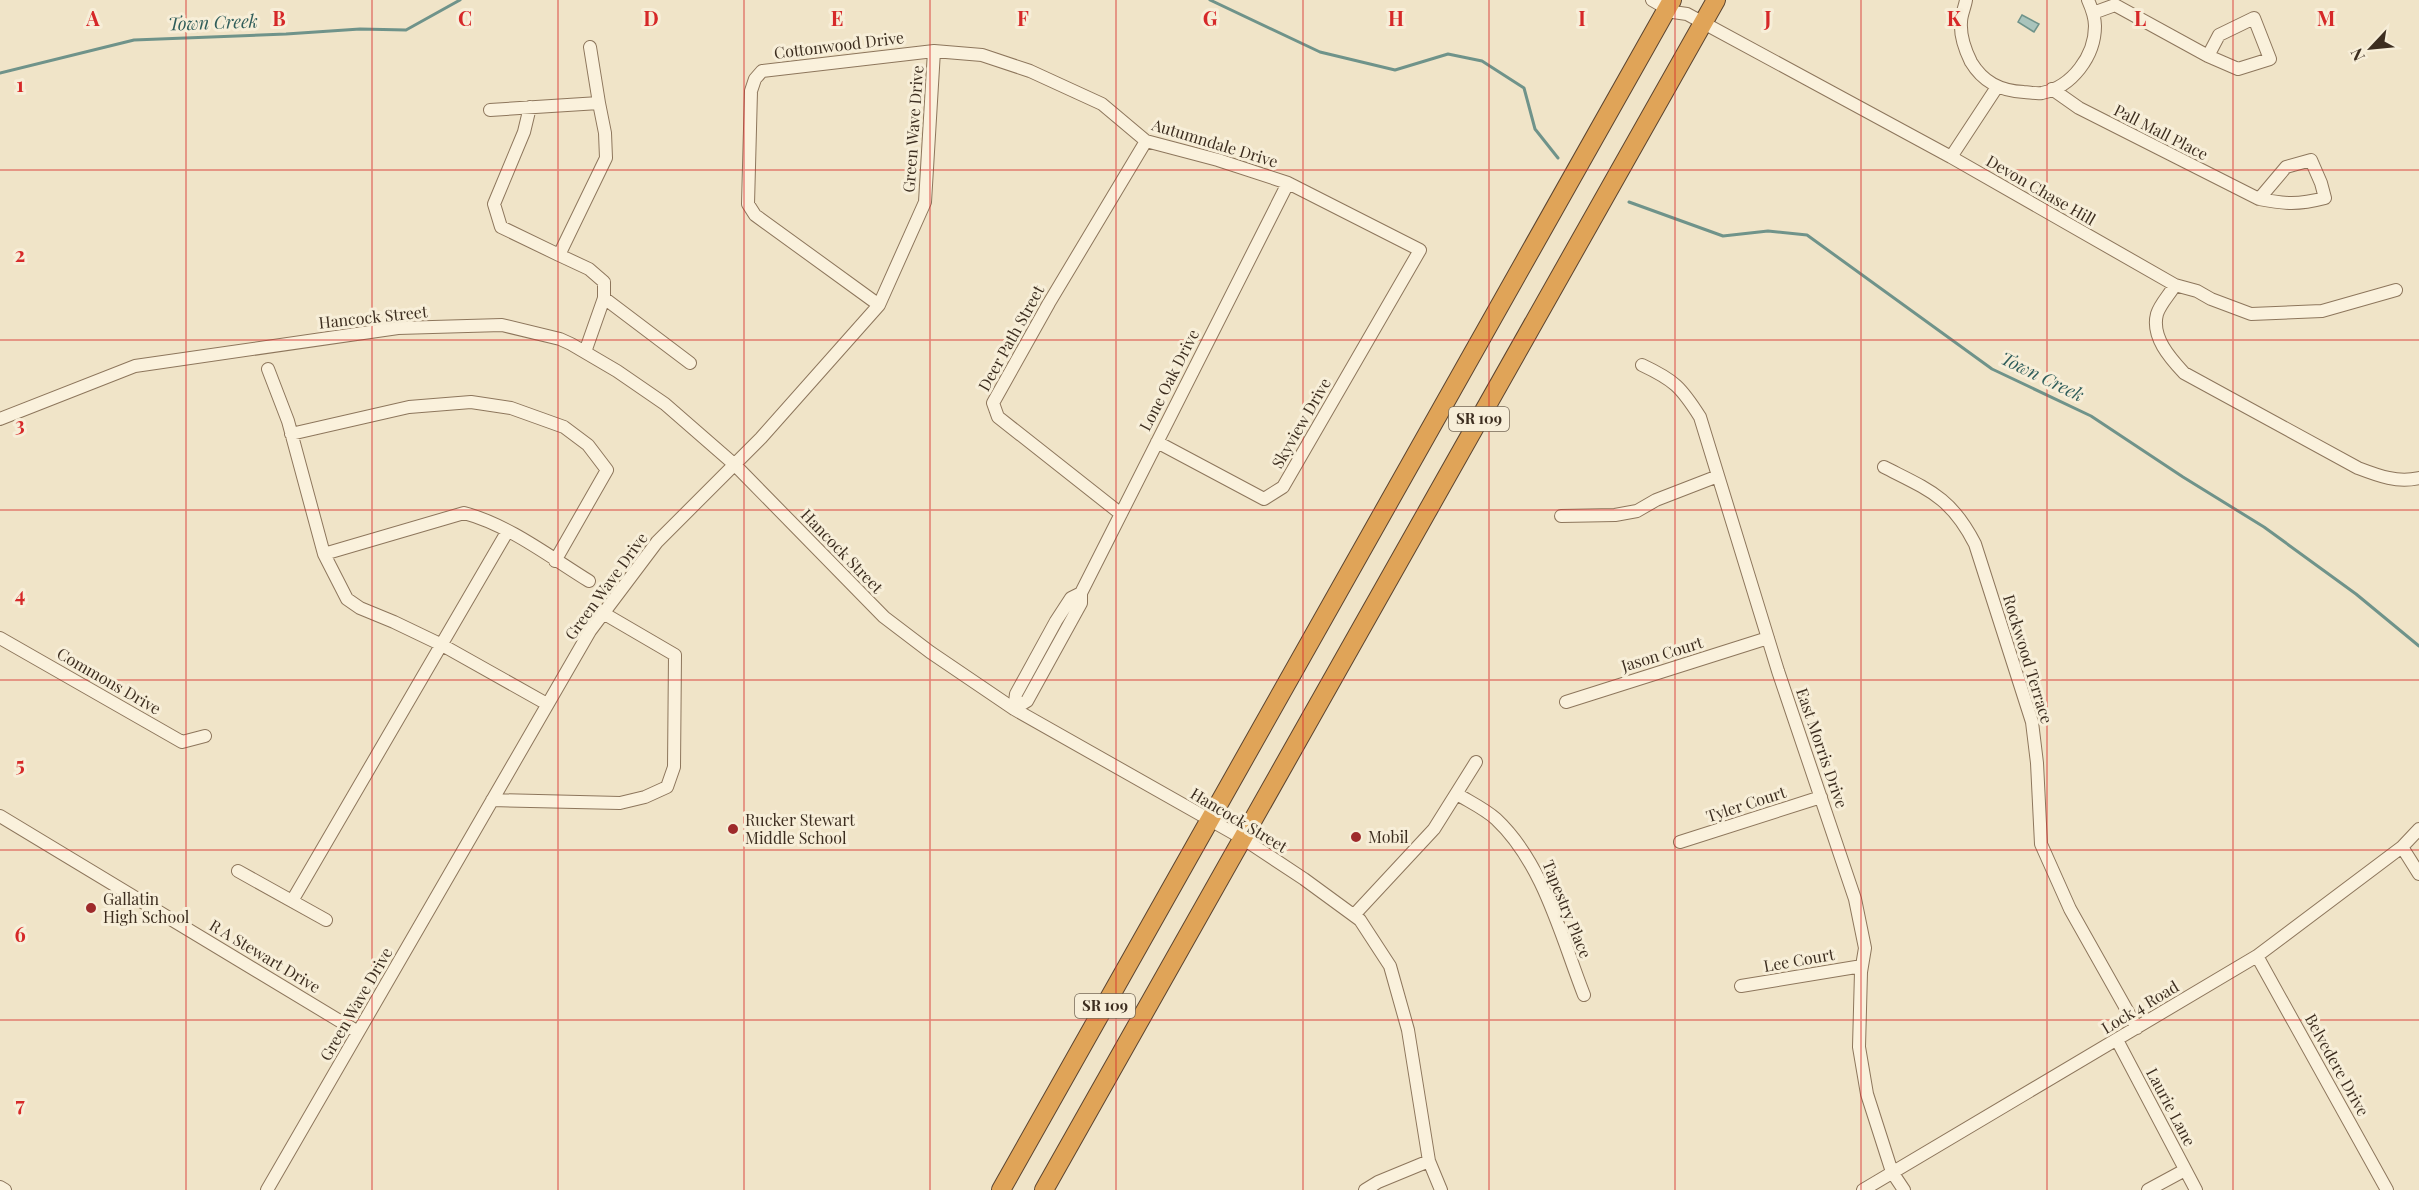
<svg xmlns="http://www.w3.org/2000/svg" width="2419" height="1190" viewBox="0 0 2419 1190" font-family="'Playfair Display',serif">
	<rect width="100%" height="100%" fill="#f0e4c8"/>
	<path fill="#a9c4bc" stroke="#6f938a" stroke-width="1.5" d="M2022,15l17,9 -5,8 -16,-10z"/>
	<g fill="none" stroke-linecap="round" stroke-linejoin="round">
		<path stroke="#6f938a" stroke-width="3" d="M1210,0l110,52 75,18 53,-16 34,7 42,27 11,41 23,29
			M0,73l134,-33 152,-6 74,-5 46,1 54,-30
			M1629,202l94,34 45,-5 39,4 185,134 99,47 92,61 81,50 92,67 63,52"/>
		<defs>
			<path id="minor" d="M1652,0l21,12 14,2 264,143 224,128 22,6 14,8 40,15 71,-3 74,-21
				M1966,0c-1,7 -5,15 -5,22 -1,14 4,28 10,40 12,20 29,29 53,30 5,0 12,2 18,1 30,-6 53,-37 53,-67 0,-9 -3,-17 -7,-26
				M2093,13l22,-8 93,51 30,13 32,-10 -16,-41 -35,17 -11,21
				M590,47l9,56
				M2052,89l27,19 180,91c26,5 39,6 66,-1l-4,-15 -10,-23 -25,7 -27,32
				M530,107l-6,25 -30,72 7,23 58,28
				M490,110l109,-7 6,30 1,25 -47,97 30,14 15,13v16l-19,54
				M1951,157l46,-70
				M2175,285c-5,9 -15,19 -18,29 -6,23 13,44 27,59l174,95c21,8 39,15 61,10
				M604,298l86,65
				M879,305l-124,-90 -7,-11 3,-113 4,-12 7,-8 172,-20 48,4 48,16 72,33 44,37 72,19 70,23 132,67 -137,237 -19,12 -107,-57
				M1642,365c32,15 39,22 58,52l78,254 77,228 10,49 -4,24 -2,75 8,47 25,78 12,18
				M268,369l20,52 36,133 23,45 13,9 34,14 48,23 105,59
				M0,419l135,-53 263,-38 104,-3 58,14 11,5 46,27 48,33 70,61 149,152 46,35 84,57 228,129 62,41 56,41 30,46 18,64 21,131 12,29
				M291,434l118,-27 62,-5 40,6 53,19 24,18 19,25 -52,91
				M1884,467c45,23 67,30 91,77l57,178 5,41 4,81 29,65 67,119
				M1121,514l-123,-97 -5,-14 56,-100 97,-162
				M1561,516l54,-1 22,-4 19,-11 62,-24
				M324,554l140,-41c45,12 86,44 125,68
				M0,638l182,104 23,-6
				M1566,702l202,-64
				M1014,709l13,-8 54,-98v-10l207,-410
				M1014,709l2,-15 40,-73 15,-23 10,-5
				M1457,794c13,8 28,15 39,25 47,44 65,117 88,176
				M492,800l128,3 25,-6 22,-10 7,-20 1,-112 -72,-42
				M0,816l358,216
				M1680,842l141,-45
				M2402,847l17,27
				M238,871l88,49
				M292,901l215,-369
				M1354,915l80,-86 42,-67
				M2257,956l130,234
				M1741,986l121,-20
				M2117,1040l79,150
				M0,1187l5,3
				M267,1190l323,-559 67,-89 104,-104 118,-133 46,-103 9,-151
				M1365,1190l13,-8 51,-21
				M1863,1190l394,-234 145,-109 17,-18
				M2148,1190l37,-20"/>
			<path id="highway" d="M1001,1190l671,-1190
				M1044,1190l672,-1190"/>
		</defs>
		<use href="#minor" stroke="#8d765c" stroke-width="14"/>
		<use href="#highway" stroke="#5b4430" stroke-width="20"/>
		<use href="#minor" stroke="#faf1dc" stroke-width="12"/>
		<use href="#highway" stroke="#e0a458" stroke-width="18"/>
	</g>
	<path fill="none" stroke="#d62828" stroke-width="1.5" stroke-opacity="0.55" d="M186,0v1190M372,0v1190M558,0v1190M744,0v1190M930,0v1190M1116,0v1190M1303,0v1190M1489,0v1190M1675,0v1190M1861,0v1190M2047,0v1190M2233,0v1190M0,170h2419M0,340h2419M0,510h2419M0,680h2419M0,850h2419M0,1020h2419"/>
	<g fill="#9e2a2b" stroke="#f7eed8" stroke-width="2">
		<circle cx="733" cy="829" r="6"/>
		<circle cx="1356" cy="837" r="6"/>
		<circle cx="91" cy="908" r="6"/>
	</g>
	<g text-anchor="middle" stroke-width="6" stroke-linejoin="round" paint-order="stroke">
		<g fill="#f7eed8" stroke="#756857" stroke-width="1.5">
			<rect x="1449" y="407" width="60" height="24" rx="4.5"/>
			<rect x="1075" y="994" width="60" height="24" rx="4.5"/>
		</g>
		<g font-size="15" font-weight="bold" fill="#3d2e20">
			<text x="1479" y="424">SR 109</text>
			<text x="1105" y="1011">SR 109</text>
		</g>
		<g font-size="16" fill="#3d2e20" stroke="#f7eed8">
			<text transform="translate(839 45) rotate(-7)" y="6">Cottonwood Drive</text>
			<text transform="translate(913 129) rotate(-86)" y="6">Green Wave Drive</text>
			<text transform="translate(2161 132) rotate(27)" y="6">Pall Mall Place</text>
			<text transform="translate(1215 143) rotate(17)" y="6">Autumndale Drive</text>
			<text transform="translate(2041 190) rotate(30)" y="6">Devon Chase Hill</text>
			<text transform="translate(373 317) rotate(-6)" y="6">Hancock Street</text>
			<text transform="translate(1011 338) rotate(-61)" y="6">Deer Path Street</text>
			<text transform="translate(1169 380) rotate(-63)" y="6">Lone Oak Drive</text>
			<text transform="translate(1301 423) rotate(-60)" y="6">Skyview Drive</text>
			<text transform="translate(842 551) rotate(46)" y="6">Hancock Street</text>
			<text transform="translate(606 586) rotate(-54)" y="6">Green Wave Drive</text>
			<text transform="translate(1662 654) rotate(-17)" y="6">Jason Court</text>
			<text transform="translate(2028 659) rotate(73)" y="6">Rockwood Terrace</text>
			<text transform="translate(109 681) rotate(30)" y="6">Commons Drive</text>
			<text transform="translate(1822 748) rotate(71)" y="6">East Morris Drive</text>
			<text transform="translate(1746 804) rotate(-18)" y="6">Tyler Court</text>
			<text transform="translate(1239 820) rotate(31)" y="6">Hancock Street</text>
			<text transform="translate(1567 909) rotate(68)" y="6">Tapestry Place</text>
			<text transform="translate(265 956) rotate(31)" y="6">R A Stewart Drive</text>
			<text transform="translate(1799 960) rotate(-10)" y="6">Lee Court</text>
			<text transform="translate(356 1004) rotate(-60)" y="6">Green Wave Drive</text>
			<text transform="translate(2140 1007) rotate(-31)" y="6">Lock 4 Road</text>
			<text transform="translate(2337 1065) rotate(61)" y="6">Belvedere Drive</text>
			<text transform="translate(2171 1107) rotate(62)" y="6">Laurie Lane</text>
		</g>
		<g font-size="16" fill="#3d2e20" stroke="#f7eed8" text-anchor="start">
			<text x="745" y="826">Rucker Stewart<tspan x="745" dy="18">Middle School</tspan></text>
			<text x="1368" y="843">Mobil</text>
			<text x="103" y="905">Gallatin<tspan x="103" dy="18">High School</tspan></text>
		</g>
		<g font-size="18" font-style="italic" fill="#2f5d5a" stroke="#f7eed8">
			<text transform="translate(213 23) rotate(-2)" y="6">Town Creek</text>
			<text transform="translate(2042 377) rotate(26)" y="6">Town Creek</text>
		</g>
	</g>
	<g font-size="20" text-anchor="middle" font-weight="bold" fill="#d62828" stroke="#f7eed8" stroke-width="6" stroke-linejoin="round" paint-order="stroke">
		<text x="93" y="26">A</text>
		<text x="279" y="26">B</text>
		<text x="465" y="26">C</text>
		<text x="651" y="26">D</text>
		<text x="837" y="26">E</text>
		<text x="1023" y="26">F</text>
		<text x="1210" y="26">G</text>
		<text x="1396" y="26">H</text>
		<text x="1582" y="26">I</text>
		<text x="1768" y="26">J</text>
		<text x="1954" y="26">K</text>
		<text x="2140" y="26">L</text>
		<text x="2326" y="26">M</text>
		<text x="20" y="92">1</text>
		<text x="20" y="262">2</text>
		<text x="20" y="432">3</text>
		<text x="20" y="602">4</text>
		<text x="20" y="772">5</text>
		<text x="20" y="942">6</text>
		<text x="20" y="1112">7</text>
	</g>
	<g transform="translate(2371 48) rotate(244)" stroke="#f7eed8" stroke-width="4.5" paint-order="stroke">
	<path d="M0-4.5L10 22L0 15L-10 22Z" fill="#3d2e20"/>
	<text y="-9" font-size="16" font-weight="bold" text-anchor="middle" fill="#3d2e20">N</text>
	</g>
</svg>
